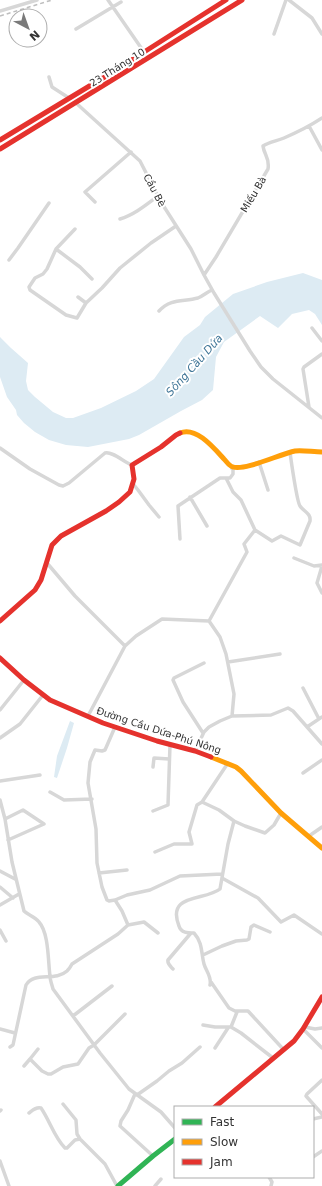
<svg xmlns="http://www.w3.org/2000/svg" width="322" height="1186" viewBox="0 0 322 1186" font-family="'DejaVu Sans',sans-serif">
	<rect width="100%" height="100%" fill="#fff"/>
	<path fill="#ddebf3" d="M303,273l19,7v45l-7,-11 -6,-4 -17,4 -14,14 -18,-12 -36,26 -8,15 -3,33 -11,10 -21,11 -42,24 -10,4 -41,8 -22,-2 -17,-5 -14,-8 -11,-9 -7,-8 -1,-5 -9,-13 -7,-20v-40l11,11 17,15 -2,18 2,9 7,7 18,15 13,6h7l28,-10 35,-17 18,-12 30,-42 16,-12 5,-8 28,-23 34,-12z
		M70,721l4,2 -7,25 -10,30 -3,-1 3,-21z"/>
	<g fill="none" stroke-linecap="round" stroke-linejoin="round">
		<path stroke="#d7d7d7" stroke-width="3.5" d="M108,0l36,52
			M289,0l23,18 10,16
			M0,11l37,-11
			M76,29l45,-27
			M274,34l12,-34
			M49,77l3,10 17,11
			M76,103l64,58 21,41 30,47 13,26 10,18 36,58 11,16 12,12 49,39
			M309,126l13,24
			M95,202l-10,-10 46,-40
			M120,219c14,-4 26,-14 38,-23
			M75,229l-19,20 -9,20 -4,5 -8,4 -6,9 1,3 36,25 11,3 9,-15 16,-15 18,-20 31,-25 25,-17
			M56,249l24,18 12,12
			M9,260l9,-12 31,-45
			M204,275l12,-18 52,-88c2,-11 -4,-14 -5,-23 6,-4 14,-5 21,-8 14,-6 26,-12 38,-20
			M78,297l8,6
			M159,311c12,-13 24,-9 39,-13 5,-2 9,-6 14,-8
			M312,328l10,13
			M309,407l-6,-38 1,-2 18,-13
			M0,448l30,21 29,16 4,1 6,-3 36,-30c7,-2 19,9 27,12
			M259,462l9,28
			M134,485l4,5 11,15 10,12
			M190,497l17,29
			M255,530l17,11 9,-5 19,9 10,-24c1,-8 -6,-9 -10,-15 -3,-4 -9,-46 -10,-54
			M180,539l-2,-33 42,-28h6
			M294,558l20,8 8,-1
			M47,563l28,33 50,50
			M322,566l-5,17 5,10
			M209,621l38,-69 -3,-8 11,-14 -14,-30 -8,-8 -7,-14h4l3,-4v-4l-2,-3
			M228,662l52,-8
			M303,688l16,31
			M0,710l24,-30
			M88,716l37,-70 11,-10 26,-17 47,2 11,16 6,17 8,40 -2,22
			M307,727l15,-10
			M203,733l-20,-31 -10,-22 1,-2 30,-15
			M0,738l20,-14 23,-29
			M195,751l9,-19 5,-5 11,-6 12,-5 39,-1 17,-7 5,3 29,33
			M153,767l1,-9 15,1
			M303,773l19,-13
			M0,781l40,-6
			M50,792l14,8 28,-1
			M0,800l5,19 7,43 12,49c4,4 11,6 15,11 10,11 9,40 11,54 0,4 2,9 3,13l47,64 29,36 32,23 14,16
			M202,802l17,8 15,11
			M153,811l15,-6 2,-60
			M5,819l18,-9 21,14 -36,16
			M309,836l13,-9
			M155,852l19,-8h18l-3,-12 8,-27 5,-3 26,-39
			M0,871l15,8
			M99,873l28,-3
			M222,878l36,20 23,24 13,-7 28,19
			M0,887l13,11
			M115,900l12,-5 23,-5 30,-14 42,-2
			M0,905l19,-11
			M128,925l16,-3 14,11
			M0,930l6,11
			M203,955l19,-9 14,-5 11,-1 2,-1 2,-12 3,-2 16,7
			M173,969c-3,-3 -6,-5 -5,-9l23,-27
			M211,982l18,26 6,3h13l36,39
			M210,985c2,-8 -4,-14 -6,-21 -3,-11 -1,-21 -10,-31 -6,0 -13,0 -15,-7 -13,-33 26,-25 41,-37l8,-45 6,-23 11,5 20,7 9,-8 7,-12
			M73,1016l39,-30
			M203,1025l12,2h16l10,6 32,25
			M231,1027l6,-15
			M305,1027l10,2 7,-1
			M0,1029l15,4
			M303,1029l19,19
			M10,1047l3,-2 13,-60c8,-14 29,-3 41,-14 2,-2 4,-5 5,-7l46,-30 10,-9 -6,-14 -7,-11 -6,1 -2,-1 -5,-13 -5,-24 -1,-34 -8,-46 2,-21 5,-12 7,1 3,-1 10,-23
			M215,1048l13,-20
			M30,1059l8,-10
			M24,1066l6,-7 12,12 6,3h3l12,-7 15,-3 11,-16 5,-3 31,-31
			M322,1080l-15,14 -1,2 16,18
			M135,1094l-7,16 -7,11 -1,5 33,30
			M137,1095l20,-14 12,-10 13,-8 18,-16
			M63,1104l13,16 1,14 3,5 25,25 12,22
			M0,1111l1,-1
			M29,1113c4,-3 7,-6 12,-5 9,13 13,29 24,40h2l8,-8 5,-1
			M313,1119l9,-2
			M313,1157l9,-6
			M0,1161l9,25
			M269,1177l3,5 -1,4
			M155,1186l6,-7"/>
		<path stroke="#30b455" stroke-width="5" d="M118,1186l35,-30 22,-17"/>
		<path stroke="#ff9f0a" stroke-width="5" d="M180,433c16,-7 34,15 44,26 3,3 5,7 9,8 12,4 47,-13 62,-16 8,-1 18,1 27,1
			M211,757l25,10 5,4 40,42 41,35"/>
		<path stroke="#e5322d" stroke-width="5" d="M0,140l111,-67 115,-73
			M0,149l242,-149
			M0,621l35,-31 6,-10 11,-35 9,-9 45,-25 13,-9 11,-10 4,-13 -2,-14 29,-18 15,-12 4,-2
			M0,658l24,22 26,20 53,23 54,18 38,10 16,6
			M215,1107l79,-66 9,-12 19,-32"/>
		<path stroke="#bebebe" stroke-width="1.5" stroke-dasharray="4 3" stroke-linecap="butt" d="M0,16l52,-16"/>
	</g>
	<g text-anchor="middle" stroke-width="4" stroke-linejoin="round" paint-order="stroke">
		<g font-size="10" fill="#333" stroke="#fff">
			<text transform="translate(117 67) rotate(-32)" y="4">23 Tháng 10</text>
			<text transform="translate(155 190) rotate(62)" y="4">Cầu Bè</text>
			<text transform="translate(253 194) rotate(-59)" y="4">Miếu Bà</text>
			<text transform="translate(159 730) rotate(18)" y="4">Đường Cầu Dứa-Phú Nông</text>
		</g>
		<g font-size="11" font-style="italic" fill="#3f7597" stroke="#fff">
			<text transform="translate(194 365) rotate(-48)" y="4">Sông Cầu Dứa</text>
		</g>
	</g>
	<rect x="174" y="1106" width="140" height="72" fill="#ffffff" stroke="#adadad"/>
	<rect x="182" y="1119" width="20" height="6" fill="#30b455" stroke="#adadad"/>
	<text x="210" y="1126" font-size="12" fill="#333333">Fast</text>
	<rect x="182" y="1139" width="20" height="6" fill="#ff9f0a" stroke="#adadad"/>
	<text x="210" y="1146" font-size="12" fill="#333333">Slow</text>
	<rect x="182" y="1159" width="20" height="6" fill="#e5322d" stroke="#adadad"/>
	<text x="210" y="1166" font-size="12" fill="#333333">Jam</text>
	<g transform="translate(28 28) rotate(139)"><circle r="19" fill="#ffffff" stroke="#adadad"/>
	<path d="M0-3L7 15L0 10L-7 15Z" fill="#7a7a7a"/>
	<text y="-6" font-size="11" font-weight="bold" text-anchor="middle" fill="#333333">N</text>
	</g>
</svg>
